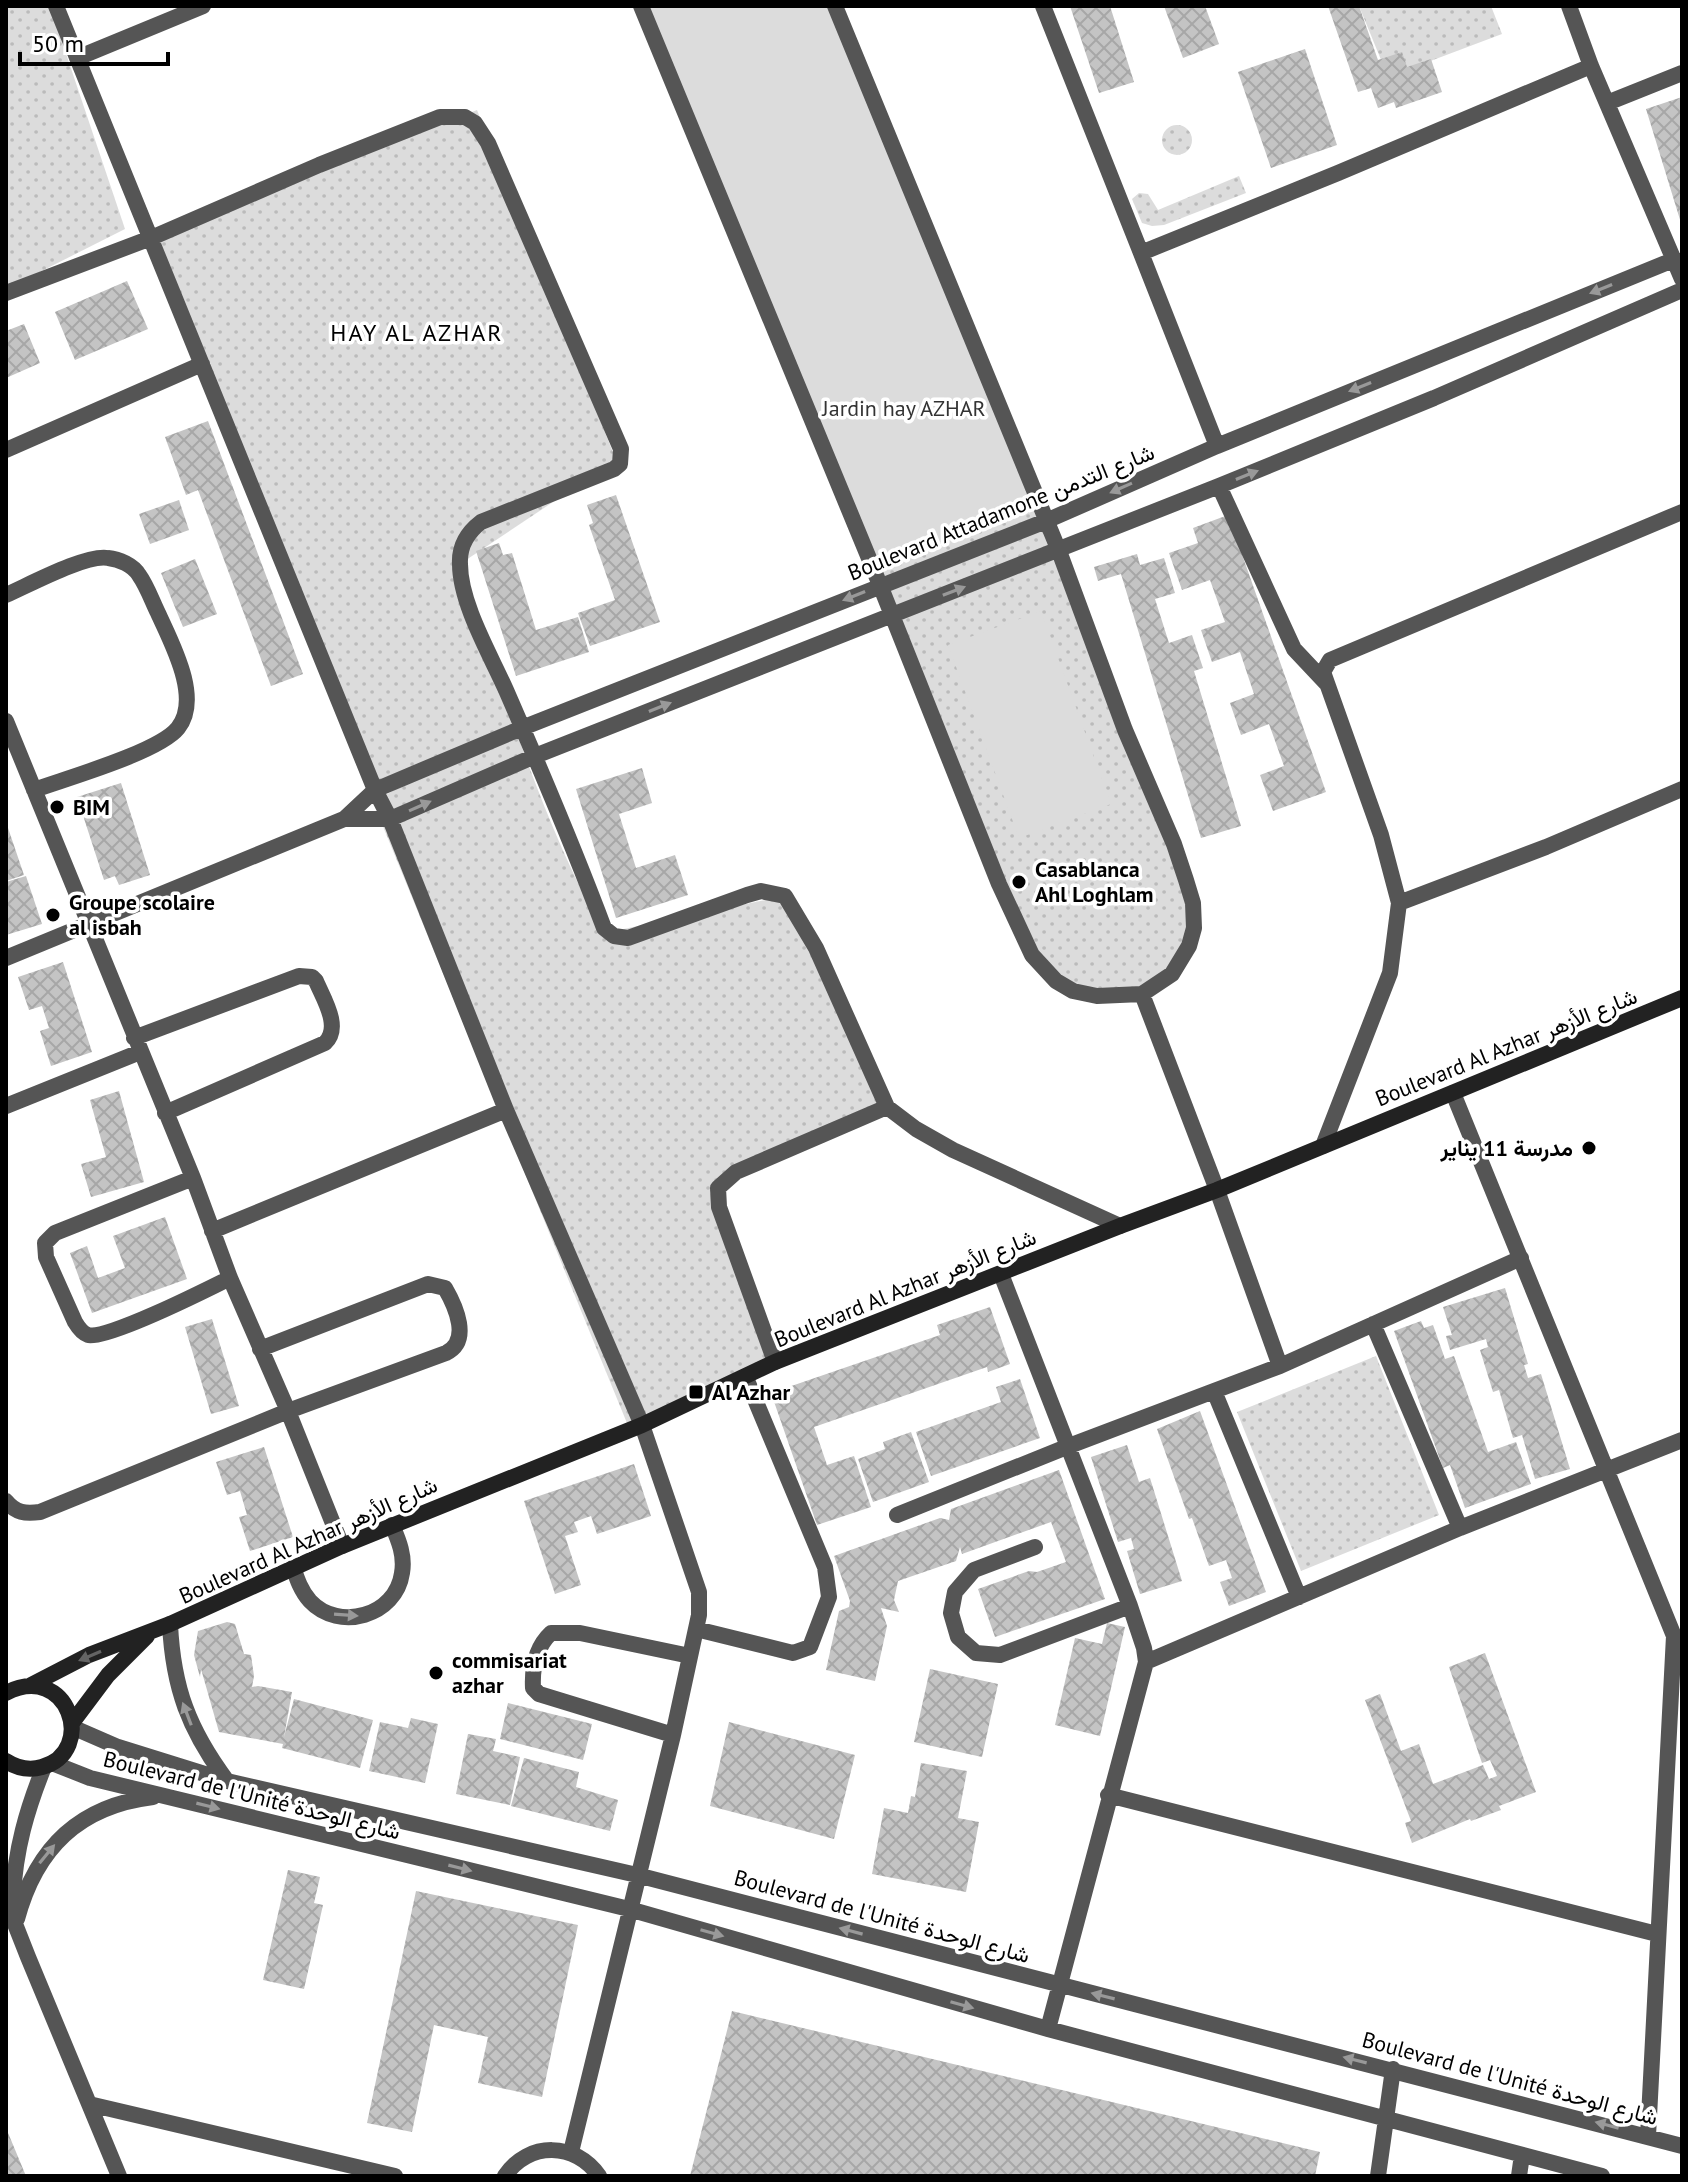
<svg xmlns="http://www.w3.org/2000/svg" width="1688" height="2182" viewBox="0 0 1688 2182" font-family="'PT Sans',Vazirmatn,sans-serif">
	<defs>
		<pattern id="grass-dots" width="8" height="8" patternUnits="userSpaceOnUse" patternTransform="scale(2)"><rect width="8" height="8" fill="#dcdcdc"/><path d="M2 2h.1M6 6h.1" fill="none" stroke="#bbb" stroke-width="1.8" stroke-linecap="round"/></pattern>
		<pattern id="building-cross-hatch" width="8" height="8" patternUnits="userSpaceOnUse" patternTransform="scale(2)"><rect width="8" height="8" fill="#c4c4c4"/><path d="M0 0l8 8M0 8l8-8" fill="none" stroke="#a7a7a7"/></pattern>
	</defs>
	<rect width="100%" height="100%" fill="#fff"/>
	<path fill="url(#grass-dots)" d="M6,6h44l75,223 -119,60z
		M1359,6h132l11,28 -114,43z
		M477,110l139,350 -156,104c41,122 81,257 144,369l181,-37 102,211 -177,85 64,178 -145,58 -256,-626 75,-42 -73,30 -226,-550z
		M1162 140a15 15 0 1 1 30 0a15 15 0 1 1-30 0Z
		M1239,176l7,17 -82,32 -12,1 -10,-3 -10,-24 7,-6 9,1 10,16z
		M1039,504l154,384 -1,47 -21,36 -31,27 -48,1 -45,-27 -23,-39 -148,-365z
		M1376,1356l63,159 -138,56 -64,-159z"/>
	<path fill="#dcdcdc" d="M642,6h189l208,498 -163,64z
		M1041,611l70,193 -92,34 -71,-193z"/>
	<path fill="url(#building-cross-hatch)" d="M1070,6h40l24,76 -35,11z
		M1164,6h41l14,38 -36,14z
		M1328,6h31l19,54 24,-8 5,15 24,-8 11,33 -46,16 -2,-6 -16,6 -7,-20 -13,4z
		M1305,49l32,96 -66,23 -33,-96z
		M1682,97v126h-1l-35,-114z
		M127,281l21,48 -73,31 -20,-48z
		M24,324l16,39 -34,15v-47z
		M208,421l95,253 -32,12 -73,-196 -12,5 -21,-58z
		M616,495l44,127 -70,24 -12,-33 37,-13 -26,-75 4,-2 -6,-18z
		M179,500l10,30 -39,14 -11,-30z
		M1228,515l98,277 -53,19 -13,-36 24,-9 -15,-42 -28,11 -11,-32 24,-9 -14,-42 -28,10 -11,-32 24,-8 -15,-42 -28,10 -13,-37 29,-10 -5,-15z
		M499,543l4,12 9,-2 24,77 42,-13 11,35 -73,24 -40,-125z
		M1137,554l3,11 24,-7 11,35 -20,6 14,44 23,-8 11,33 -9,3 47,155 -40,12 -80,-264 -23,7 -4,-14z
		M195,559l22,55 -34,13 -22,-54z
		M642,768l10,35 -33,11 17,54 39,-13 13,40 -72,23 -40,-129z
		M121,783l29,92 -31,10 -4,-9 -11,4 -27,-83z
		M6,822l18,53 -18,6z
		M26,876l16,48 -36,11v-53z
		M63,962l29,90 -41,14 -11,-35 9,-3 -7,-22 -13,4 -11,-33z
		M119,1091l25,91 -53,15 -10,-33 25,-7 -16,-57z
		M165,1217l22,62 -95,34 -22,-60 17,-7 11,32 27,-10 -12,-32z
		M1505,1288l23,76 -4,1 4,13 13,-4 29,95 -35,10 -13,-44 -9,3 -14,-48 -6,2 -13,-42 8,-3 -2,-8 -36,11 -4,-14 6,-1 -9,-28z
		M990,1307l20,57 -22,8 -1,-5 -173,60 13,38 27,-9 17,51 -54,18 -46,-132 169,-58 -3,-10z
		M212,1319l27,87 -28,8 -26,-87z
		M1421,1321l3,7 9,-3 12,34 9,-3 34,96 28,-10 15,42 -66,24 -15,-43 -7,3 -49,-137z
		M1020,1379l20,59 -109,38 -15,-44 85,-30 -5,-15z
		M1200,1411l66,181 -37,14 -9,-24 12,-4 -6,-18 -17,6 -17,-48 -3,1 -32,-90z
		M911,1432l18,50 -56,20 -15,-43 27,-10 -2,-7z
		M1127,1445l12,37 11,-4 32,103 -42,13 -13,-43 7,-2 -3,-11 -13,4 -27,-85z
		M264,1447l29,90 -43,14 -11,-34 8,-2 -7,-24 -13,4 -11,-33z
		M634,1464l17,52 -54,18 -6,-18 -17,6 4,10 -13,4 16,49 -26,9 -31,-93z
		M1059,1470l46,129 -110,38 -17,-48 51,-18 8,1 29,-10 -15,-40 -89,32 -2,-7 -4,14 -58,20 -4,19 5,12 -18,-4 6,18 -12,55 -49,-11 13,-59 10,-4 1,-6 -16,-45 106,-38 9,2 2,-11z
		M227,1622l8,2 9,30 7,1 3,21 -2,11 6,-1 34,6 -8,45 10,-38 79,21 -13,48 -78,-20 1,-4 -64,-12 -18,-63 -1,8 -6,-22 4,-24z
		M1107,1623l18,4 -25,109 -45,-11 20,-87 27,6z
		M1485,1653l51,139 -37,14 2,4 -30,11 -1,-2 -58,24 -7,-20 6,-2 -46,-121 15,-6 21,57 18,-7 14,40 50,-19 6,14 8,-3 -7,-16 -8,3 -33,-96z
		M930,1669l68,15 -16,73 -68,-15z
		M508,1703l84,21 -9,36 -83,-21z
		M411,1718l27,6 -13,59 -56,-12 11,-49 28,6z
		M729,1722l126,33 -21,84 -124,-33z
		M468,1734l28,5 -3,12 27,6 -10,48 -54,-11z
		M524,1758l55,14 -3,15 42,13 -8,31 -99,-25z
		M921,1763l46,8 -9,47 21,4 -13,70 -94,-18 12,-66 24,5 3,-17 4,1z
		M288,1870l32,7 -6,26 9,2 -19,84 -41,-9z
		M416,1891l162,34 -36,172 -64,-14 10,-46 -54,-12 -22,107 -45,-9z
		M732,2011l588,141 -5,24h-625z
		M6,2128l20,48h-20z"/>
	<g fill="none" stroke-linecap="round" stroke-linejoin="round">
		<path stroke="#555" stroke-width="16" d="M56,6l319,784 15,29 116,291 136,315 57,167v23l-26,120 -102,417
			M641,6l239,579 119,299 33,71 24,26 17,10 24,5 45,-2 30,-20 17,-28 5,-18 -1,-25 -7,-23 -12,-36 -49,-114 -66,-179 -224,-545
			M1043,6l98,247 197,-80 253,-107
			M1569,6l22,60 91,213
			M77,58l126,-52
			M1607,103l75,-30
			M1141,253l76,193
			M6,293l145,-55 168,-73 121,-48h25l10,6 13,20 133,306 -1,15 -6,5 -133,53c-13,10 -22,24 -21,42 0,39 30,90 46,126 34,78 68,158 98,238l10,8 14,2 119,-43 14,-4 24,5 31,52 71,159 29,22 37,21 167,76
			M6,450l196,-86
			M1219,486l75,163 32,34
			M6,595c23,-10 80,-41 102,-37 11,1 25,7 31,17 8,11 13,26 19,38 13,29 44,85 20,115 -19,24 -111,50 -144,62
			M6,721l187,457 37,100 58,133 54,135
			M344,819h46l145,-63 684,-270 215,-88 248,-108
			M1399,903l147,-56 136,-58
			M6,958l338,-139 31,-29 147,-62 524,-207 171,-75 456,-186 9,1
			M1142,994l75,196 63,176
			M134,1038l165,-62 13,1 4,4c7,17 26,46 9,62l-160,70
			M1453,1093l221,543 -26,500
			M6,1106l134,-54
			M1323,1146l67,-173 9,-70 -18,-68 -58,-163 7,-12 352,-148
			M193,1178l-138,55 -10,10 1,14 29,65c3,5 7,11 13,13 17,6 120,-46 142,-57
			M212,1231l294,-121
			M1001,1274l129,332 14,42 2,14 -98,367
			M1373,1324l87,204
			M775,1362l-56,-155 -1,-19 18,-16 151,-65
			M1214,1391l85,206
			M6,1501c10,12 19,13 34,11l248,-101 158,-58c25,-12 10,-46 -1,-65l-17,-4 -168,65
			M897,1515l172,-69 211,-80 241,-108
			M1035,1547l-61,23 -19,22 -4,21 7,24 18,16 24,2 130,-49
			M293,1567c4,12 8,24 17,34 29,31 86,15 92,-28 3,-17 -3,-32 -10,-48
			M170,1624c3,64 19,106 57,157
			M696,1629l97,24 17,-6 19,-50 -4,-30 -79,-189
			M1146,1662l314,-134 222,-88
			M72,1727l46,20 109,34 410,94 1045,271
			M673,1735l-134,-41 -6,-6c-1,-20 3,-41 18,-55h29l110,23
			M52,1763l38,15 539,131 419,120 554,147
			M1108,1795l549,139
			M6,1883l9,41 13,33 91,219
			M13,1897c2,-47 14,-88 31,-130
			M17,1919c19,-71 62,-113 136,-122
			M89,2104l306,72
			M505,2176c23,-35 71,-34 94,0
			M1378,2176l15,-107
			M1519,2176l3,-21"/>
		<path stroke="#222" stroke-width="16" d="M31,1685l58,-30 81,-31 172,-78 300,-121 133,-63 345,-136 97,-36 465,-192
			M6,1693c62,-32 92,58 36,74 -13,4 -25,1 -36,-6
			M72,1723l36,-48 39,-39"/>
	</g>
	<defs><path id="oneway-solid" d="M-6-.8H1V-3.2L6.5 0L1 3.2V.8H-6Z" transform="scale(2)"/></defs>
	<g fill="#999">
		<use href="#oneway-solid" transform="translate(1601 289) rotate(158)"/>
		<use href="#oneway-solid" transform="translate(1360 387) rotate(158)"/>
		<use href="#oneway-solid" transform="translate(1247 475) rotate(-22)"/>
		<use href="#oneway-solid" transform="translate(1121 488) rotate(156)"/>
		<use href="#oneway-solid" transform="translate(954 591) rotate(-21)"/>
		<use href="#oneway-solid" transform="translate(854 596) rotate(158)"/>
		<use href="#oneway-solid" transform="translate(660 707) rotate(-22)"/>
		<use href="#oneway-solid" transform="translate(420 806) rotate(-24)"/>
		<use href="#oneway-solid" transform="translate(346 1615) rotate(4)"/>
		<use href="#oneway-solid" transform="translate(187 1714) rotate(-111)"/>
		<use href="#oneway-solid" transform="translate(208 1806) rotate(14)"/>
		<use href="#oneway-solid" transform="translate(47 1854) rotate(-51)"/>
		<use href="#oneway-solid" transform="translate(460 1868) rotate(14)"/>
		<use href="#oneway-solid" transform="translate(851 1931) rotate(-165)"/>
		<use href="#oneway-solid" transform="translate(712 1933) rotate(16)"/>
		<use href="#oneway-solid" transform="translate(1103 1996) rotate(-166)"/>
		<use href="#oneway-solid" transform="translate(962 2005) rotate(16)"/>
		<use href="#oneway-solid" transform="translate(1355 2060) rotate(-166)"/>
		<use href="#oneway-solid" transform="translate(1607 2125) rotate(-165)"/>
	</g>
	<use fill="#646464" href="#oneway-solid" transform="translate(90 1656) rotate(157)"/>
	<g fill="#000" stroke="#fff" stroke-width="3">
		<circle cx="57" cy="807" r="8"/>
		<circle cx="1019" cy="882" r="8"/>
		<circle cx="53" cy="915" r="8"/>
		<circle cx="1589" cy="1148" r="8"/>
		<rect x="688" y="1384" width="16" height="16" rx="4"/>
		<circle cx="436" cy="1673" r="8"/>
	</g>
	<g text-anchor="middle" stroke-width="7" stroke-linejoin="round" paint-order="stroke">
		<g font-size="22" fill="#333" stroke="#fff">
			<text x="904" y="416">Jardin hay AZHAR</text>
		</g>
		<g font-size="22" fill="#000" stroke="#fff">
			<text transform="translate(1001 512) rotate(-22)" y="8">Boulevard Attadamone شارع التدمن</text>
			<text transform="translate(1506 1047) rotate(-22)" y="8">Boulevard Al Azhar شارع الأزهر</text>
			<text transform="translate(905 1288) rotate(-22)" y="8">Boulevard Al Azhar شارع الأزهر</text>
			<text transform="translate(308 1540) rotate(-24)" y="8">Boulevard Al Azhar شارع الأزهر</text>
			<text transform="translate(252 1795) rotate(14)" y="8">Boulevard de l'Unité شارع الوحدة</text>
			<text transform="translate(882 1916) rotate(15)" y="8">Boulevard de l'Unité شارع الوحدة</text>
			<text transform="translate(1510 2078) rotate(15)" y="8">Boulevard de l'Unité شارع الوحدة</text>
		</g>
		<g font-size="22" font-weight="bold" fill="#000" stroke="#fff" text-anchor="start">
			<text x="73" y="815">BIM</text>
			<text x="1035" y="877">Casablanca<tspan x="1035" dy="25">Ahl Loghlam</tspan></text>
			<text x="69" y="910">Groupe scolaire<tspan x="69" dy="25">al isbah</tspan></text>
			<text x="1573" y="1156" text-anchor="end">مدرسة 11 يناير</text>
			<text x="712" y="1400">Al Azhar</text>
			<text x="452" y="1668">commisariat<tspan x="452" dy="25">azhar</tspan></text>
		</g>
		<g font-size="24" letter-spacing="2" fill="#000" stroke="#fff">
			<text x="417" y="341">HAY AL AZHAR</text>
		</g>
	</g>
	<rect width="1688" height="2182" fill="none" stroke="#000000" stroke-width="16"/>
	<path d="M20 52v12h148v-12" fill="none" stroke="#000000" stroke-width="4"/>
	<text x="32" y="52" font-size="24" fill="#000000" stroke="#ffffff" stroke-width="6" paint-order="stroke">50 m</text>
</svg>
